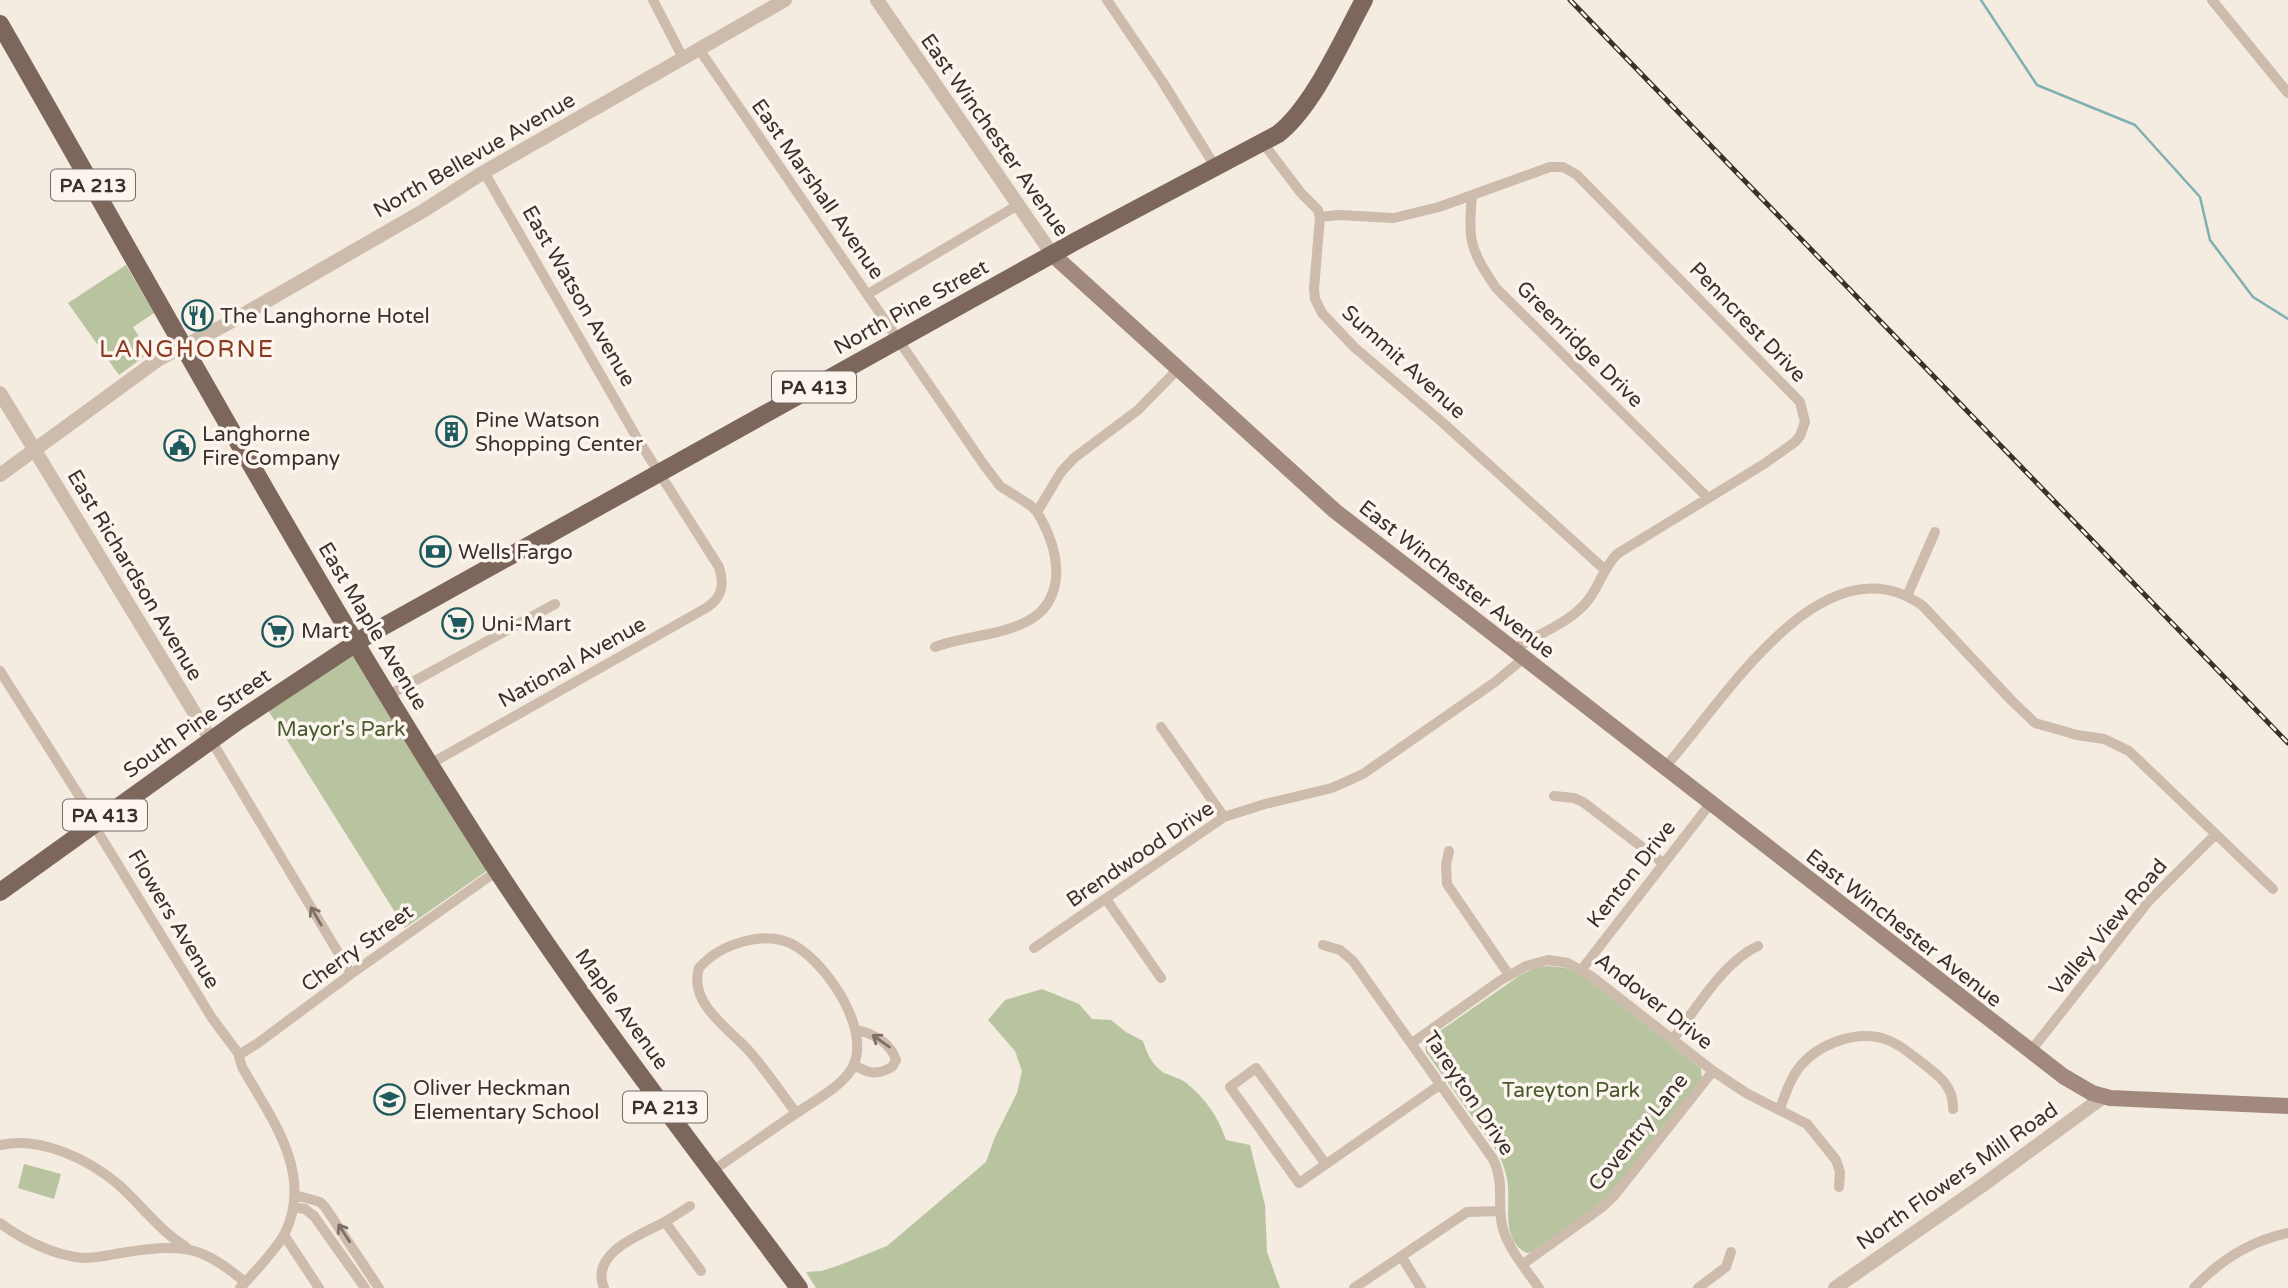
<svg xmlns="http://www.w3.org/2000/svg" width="2288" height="1288" viewBox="0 0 2288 1288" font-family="'Varela Round',sans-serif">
	<rect width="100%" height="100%" fill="#f4ebe1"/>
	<path fill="#b8c4a0" d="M126,265l28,48 -21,14 16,26 -30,22 -51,-72z
		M350,655h4l134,215 -83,58 -137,-218z
		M1548,966l18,2 16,7 119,93 1,10 -89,113 -23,20 -57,41 -6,1c-26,-12 -17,-46 -19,-67 -1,-12 -5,-22 -10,-33l-72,-101 -1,-7 2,-5 92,-64 15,-8z
		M1042,989l37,15 13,15 19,1 15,12 17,9c4,13 9,24 21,32 7,3 15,5 21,9 20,16 33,34 41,58l24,5 15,60 2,47 13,36h-464l-10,-16 15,-1 16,-5 50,-20 99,-84 9,-25 22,-44 5,-22 -7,-20 -27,-31 17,-20z
		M24,1164l37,10 -7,25 -36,-11z"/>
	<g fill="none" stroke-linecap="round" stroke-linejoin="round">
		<path stroke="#7fb0b2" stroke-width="2.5" d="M1981,0l56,85 98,40 65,72 10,43 43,57 35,22"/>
		<path stroke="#cdbbac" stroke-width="10" d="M653,0l30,58
			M1107,0l55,81 54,87
			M2212,0l76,93
			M699,49l285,416 16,21 30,19 7,7
			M1263,143l38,50 17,17 2,7 -6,72 1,10 7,14 32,34 88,75 162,147
			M1472,195c-4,47 -2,54 24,93l211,209
			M1320,217l18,-2 56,3 45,-11 111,-40h13l14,8 223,227 5,20 -5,14 -5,6 -31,22 -147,90c-17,18 -18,36 -33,51 -19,20 -48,30 -71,45
			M868,294l150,-89
			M1907,596l28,-64
			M935,647c44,-17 115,-9 121,-69 2,-24 -7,-46 -19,-66l24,-40 13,-14 64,-48 40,-41
			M0,671l85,134 16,32 111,181 26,35 4,14c29,51 72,106 43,166 -9,17 -32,41 -45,55
			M387,696l168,-92
			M1161,727l63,90
			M211,740l140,234
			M430,764l276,-156c16,-10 19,-23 13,-41l-82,-129 -153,-266
			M1664,768c57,-62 158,-235 259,-162l89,95 23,22 42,12 27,4 25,12 144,138
			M1554,796l20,2 9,4 80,61
			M1449,851l-3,14 1,19 62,91
			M1106,899l55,79
			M1323,945l17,5 13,11 140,198c12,24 4,41 9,66 5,23 24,44 37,63
			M1034,948l190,-131 41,-13 67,-16 31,-14 132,-92 29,-24
			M1582,969l128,-165
			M1673,1039c23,-30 51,-78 85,-93
			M1412,1043l89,-63 25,-14 22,-6 20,3 23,13 122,95 33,22 61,31 29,36 4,12 -1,15
			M2030,1052l118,-150 68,-68
			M238,1053h4l16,-10 93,-69 146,-103
			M854,1065c14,8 22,11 38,2l4,-7c-6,-18 -22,-26 -39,-30
			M1780,1109c5,-14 9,-28 18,-40 20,-26 61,-41 92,-28 12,5 22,14 31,21 17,13 33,24 32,47
			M0,1145c41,-9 88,14 119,40 23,21 40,45 67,62
			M1325,1163l-69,-95 -26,19 69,96 142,-99
			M712,1171c30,-20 59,-41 89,-61 16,-11 39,-23 50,-40 23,-37 -23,-104 -54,-123 -29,-19 -76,-4 -98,21 -11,36 31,61 51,84 16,19 31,40 46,61
			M295,1195l25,7 5,5 54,81
			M293,1207l12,2 9,7 51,72
			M665,1222l36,49
			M0,1223c23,17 55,33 84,35 14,0 29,-4 43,-6 57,-8 73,-7 118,30
			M284,1235l35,53
			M1401,1256l20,32
			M1523,1264l78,-56 13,-12 99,-125
			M604,1288c-14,-34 33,-52 57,-64 10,-5 19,-12 29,-18
			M1354,1288l113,-76 33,-1
			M1698,1288l28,-21 5,-15
			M2194,1288c26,-28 57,-47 94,-55"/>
		<path stroke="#cdbbac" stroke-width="14" d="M877,0l175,254
			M0,393l211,347
			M0,475l159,-116 66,-34 198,-114 61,-39 301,-172
			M1835,1288l148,-103 120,-88"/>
		<path stroke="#a18a7d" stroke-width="16" d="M1052,254l283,257 728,565 29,17 18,5 178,8"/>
		<path stroke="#7d675c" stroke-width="18" d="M0,24c160,278 313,561 487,831 96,149 206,290 312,433
			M0,892l238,-171 130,-86 708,-394 202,-107c35,-27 64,-94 86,-134"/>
		<defs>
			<path id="rail" d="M1570,0l718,743"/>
		</defs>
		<use href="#rail" stroke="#3b302b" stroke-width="5"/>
		<use href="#rail" stroke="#fbf5ee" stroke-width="2.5" stroke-dasharray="8" stroke-linecap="butt"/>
	</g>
	<defs><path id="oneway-shaft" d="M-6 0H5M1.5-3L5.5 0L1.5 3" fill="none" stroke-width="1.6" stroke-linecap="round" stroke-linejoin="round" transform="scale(1.75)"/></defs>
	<g stroke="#7d6f65">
		<use href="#oneway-shaft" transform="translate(316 916) rotate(-120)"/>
		<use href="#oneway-shaft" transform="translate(881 1041) rotate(-145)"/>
		<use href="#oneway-shaft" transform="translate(344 1233) rotate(-123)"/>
	</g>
	<defs>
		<symbol id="restaurant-ring" viewBox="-11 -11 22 22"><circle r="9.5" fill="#fbf5ee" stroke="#1f5a5e" stroke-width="1.5"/><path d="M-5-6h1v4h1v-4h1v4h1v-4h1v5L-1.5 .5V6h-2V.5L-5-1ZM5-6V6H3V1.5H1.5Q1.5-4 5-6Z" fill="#1f5a5e"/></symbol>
		<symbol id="building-ring" viewBox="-11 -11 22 22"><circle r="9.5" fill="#fbf5ee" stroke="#1f5a5e" stroke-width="1.5"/><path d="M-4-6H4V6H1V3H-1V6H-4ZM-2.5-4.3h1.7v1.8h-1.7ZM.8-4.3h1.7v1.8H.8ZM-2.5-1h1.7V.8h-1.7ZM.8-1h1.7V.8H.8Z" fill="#1f5a5e"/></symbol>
		<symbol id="civic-ring" viewBox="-11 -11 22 22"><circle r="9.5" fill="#fbf5ee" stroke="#1f5a5e" stroke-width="1.5"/><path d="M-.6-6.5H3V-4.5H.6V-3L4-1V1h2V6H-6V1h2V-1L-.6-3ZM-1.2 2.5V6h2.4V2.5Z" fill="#1f5a5e"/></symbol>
		<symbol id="bank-ring" viewBox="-11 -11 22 22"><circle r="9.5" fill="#fbf5ee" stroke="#1f5a5e" stroke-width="1.5"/><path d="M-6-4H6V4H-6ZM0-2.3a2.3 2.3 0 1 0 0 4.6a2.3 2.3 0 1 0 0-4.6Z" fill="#1f5a5e"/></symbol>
		<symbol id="supermarket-ring" viewBox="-11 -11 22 22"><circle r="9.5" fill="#fbf5ee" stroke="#1f5a5e" stroke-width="1.5"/><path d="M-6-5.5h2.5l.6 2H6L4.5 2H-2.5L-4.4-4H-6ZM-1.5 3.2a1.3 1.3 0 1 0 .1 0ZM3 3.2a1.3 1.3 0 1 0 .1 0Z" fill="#1f5a5e"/></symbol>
		<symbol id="school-ring" viewBox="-11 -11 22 22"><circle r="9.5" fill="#fbf5ee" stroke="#1f5a5e" stroke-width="1.5"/><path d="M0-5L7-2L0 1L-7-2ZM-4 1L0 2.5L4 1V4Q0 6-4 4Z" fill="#1f5a5e"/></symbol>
	</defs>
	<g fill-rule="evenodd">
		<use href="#restaurant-ring" x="180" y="298" width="35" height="35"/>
		<use href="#building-ring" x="434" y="414" width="35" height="35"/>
		<use href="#civic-ring" x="162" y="428" width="35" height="35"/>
		<use href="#bank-ring" x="418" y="534" width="35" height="35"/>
		<use href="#supermarket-ring" x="440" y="606" width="35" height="35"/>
		<use href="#supermarket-ring" x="260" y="614" width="35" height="35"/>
		<use href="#school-ring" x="372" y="1082" width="35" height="35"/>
	</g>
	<g text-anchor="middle" stroke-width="7" stroke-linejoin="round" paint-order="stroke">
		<g fill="#fbf5ee" stroke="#756b66" stroke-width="2">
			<rect x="51" y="169.5" width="84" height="31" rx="5"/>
			<rect x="772" y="371.5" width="84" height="31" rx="5"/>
			<rect x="63" y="799.5" width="84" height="31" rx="5"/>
			<rect x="623" y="1091.5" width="84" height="31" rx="5"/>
		</g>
		<g font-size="19" font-weight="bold" fill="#3b302b">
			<text x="93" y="192">PA 213</text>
			<text x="814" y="394">PA 413</text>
			<text x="105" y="822">PA 413</text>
			<text x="665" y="1114">PA 213</text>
		</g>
		<g font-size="21" fill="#3b302b" stroke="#fbf5ee">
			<text transform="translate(995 135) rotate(55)" y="7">East Winchester Avenue</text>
			<text transform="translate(474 155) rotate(-30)" y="7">North Bellevue Avenue</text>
			<text transform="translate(818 189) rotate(55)" y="7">East Marshall Avenue</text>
			<text transform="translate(579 296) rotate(60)" y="7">East Watson Avenue</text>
			<text transform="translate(911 307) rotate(-29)" y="7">North Pine Street</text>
			<text transform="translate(1748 322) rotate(46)" y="7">Penncrest Drive</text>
			<text transform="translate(1580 344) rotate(45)" y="7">Greenridge Drive</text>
			<text transform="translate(1404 362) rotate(42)" y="7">Summit Avenue</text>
			<text transform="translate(135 575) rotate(59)" y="7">East Richardson Avenue</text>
			<text transform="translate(1457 579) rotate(38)" y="7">East Winchester Avenue</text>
			<text transform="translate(373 626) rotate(59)" y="7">East Maple Avenue</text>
			<text transform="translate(572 662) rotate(-29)" y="7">National Avenue</text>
			<text transform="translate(197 723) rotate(-35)" y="7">South Pine Street</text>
			<text transform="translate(1140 854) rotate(-34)" y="7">Brendwood Drive</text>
			<text transform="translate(1631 874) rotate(-52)" y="7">Kenton Drive</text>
			<text transform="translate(174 919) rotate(59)" y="7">Flowers Avenue</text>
			<text transform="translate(2108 927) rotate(-50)" y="7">Valley View Road</text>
			<text transform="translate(1904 928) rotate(38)" y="7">East Winchester Avenue</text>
			<text transform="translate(357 948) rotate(-36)" y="7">Cherry Street</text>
			<text transform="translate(1654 1001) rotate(38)" y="7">Andover Drive</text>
			<text transform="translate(622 1009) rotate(54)" y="7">Maple Avenue</text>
			<text transform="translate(1469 1093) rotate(56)" y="7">Tareyton Drive</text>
			<text transform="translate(1638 1132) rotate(-51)" y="7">Coventry Lane</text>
			<text transform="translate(1957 1176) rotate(-35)" y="7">North Flowers Mill Road</text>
		</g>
		<g font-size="21" fill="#3b302b" stroke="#fbf5ee" text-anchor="start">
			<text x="220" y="323">The Langhorne Hotel</text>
			<text x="475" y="427">Pine Watson<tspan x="475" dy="24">Shopping Center</tspan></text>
			<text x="202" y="441">Langhorne<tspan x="202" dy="24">Fire Company</tspan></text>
			<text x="458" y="559">Wells Fargo</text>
			<text x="481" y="631">Uni-Mart</text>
			<text x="301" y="638">Mart</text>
			<text x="413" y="1095">Oliver Heckman<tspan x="413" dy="24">Elementary School</tspan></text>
		</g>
		<g font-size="21" fill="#4a5a2e" stroke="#fbf5ee">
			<text x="341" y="736">Mayor's Park</text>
			<text x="1571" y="1097">Tareyton Park</text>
		</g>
		<g font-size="24" letter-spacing="2" fill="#8c3b22" stroke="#fbf5ee">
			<text x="187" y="357">LANGHORNE</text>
		</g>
	</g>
</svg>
